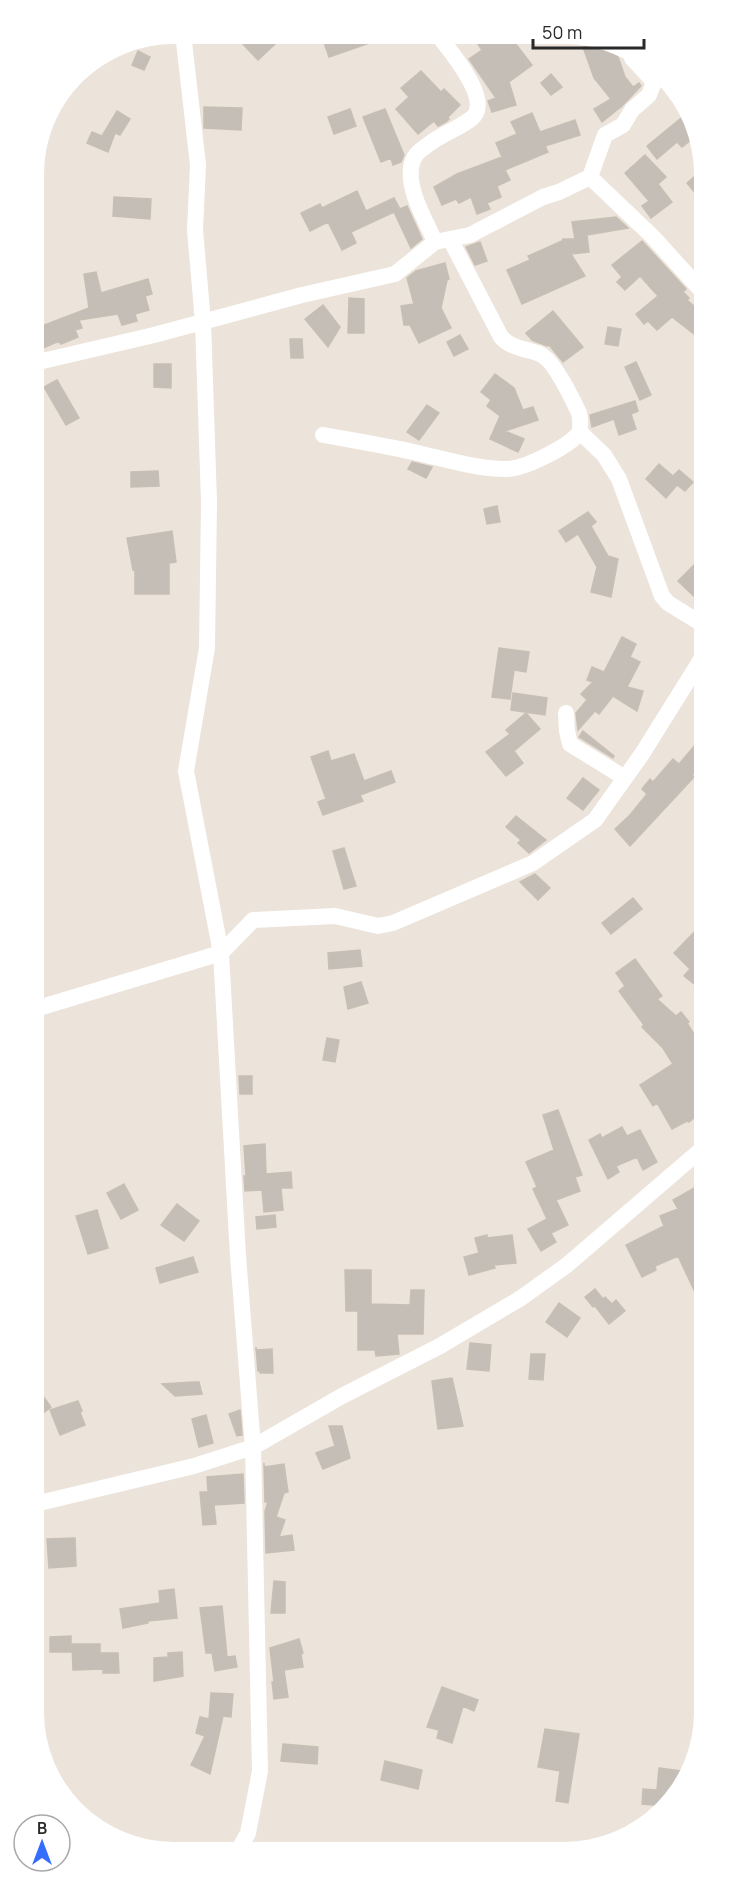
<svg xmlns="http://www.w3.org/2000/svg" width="737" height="1885" viewBox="0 0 737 1885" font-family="Manrope,sans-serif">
	<rect width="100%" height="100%" fill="#ece3da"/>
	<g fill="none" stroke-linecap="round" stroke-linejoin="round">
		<path stroke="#67ddf5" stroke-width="4.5" d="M135,1843l22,6"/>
	</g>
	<path fill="#c4beb6" stroke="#c8bfb4" stroke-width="1.5" d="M245,33l41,1 -28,26 -19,-20z
		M321,34h69v2l-61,21z
		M472,35h37l23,30 -23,17 7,23 -24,7 -4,-11 8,-3 -27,-39 13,-9z
		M601,41l14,7 10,29 8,10 6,-4 2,3 -19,20 -20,16 -8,-13 17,-10 -17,-21 -11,-31z
		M138,51l12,6 -6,13 -12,-5z
		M421,71l20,21 3,-3 16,16 -12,12 1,2 -3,3 -8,4 -4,-5 -16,13 -22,-25 13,-12 -8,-9z
		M551,74l11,13 -11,8 -10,-12z
		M204,107l38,1 -1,22 -37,-2z
		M350,109l6,17 -22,8 -6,-17z
		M385,109l19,46 -3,7 -8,3 -2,-7 -10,4 -18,-45z
		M117,111l13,8 -10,16 -5,-2 -7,19 -21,-9 5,-11 10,4z
		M532,113l8,19 35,-12 5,15 -35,11 3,6 -43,18 5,10 -13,6 4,11 -14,6 3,6 -13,5 -6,-17 -12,6 -3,-4 -14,6 -8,-18 23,-13 45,-17 -6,-14 21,-9 -6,-12z
		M685,115l11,21 -14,11 -5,-5 -20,17 -10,-13z
		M645,155l21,22 -8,7 14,18 -21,16 -9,-12 7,-5 -24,-28z
		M701,171v29l-14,-17z
		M357,191l9,20 28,-13 6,11 7,-3 15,33 -11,9 -17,-36 -43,20 5,11 -14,7 -14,-28 -18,9 -9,-18 19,-9 2,4z
		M114,197l37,2 -1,20 -37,-3z
		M616,217l12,11 -41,7 2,17 -18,2 14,22 -63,28 -15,-34 23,-10 -2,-4 34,-15 1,-2h12l-3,-17z
		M642,241l44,48 -3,3 6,6 -2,2 14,12 1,13 -8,9 -22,-17 -15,13 -9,-9 -4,3 -8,-10 22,-18 -18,-20 -15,14 -8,-8 5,-5 -10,-12z
		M480,242l7,19 -12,4 -9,-18z
		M445,263l4,16 -2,1 -6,28 10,20 -32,15 -9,-18h-6l-3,-19 13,-2 -7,-26 9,-7z
		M96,272l5,21 47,-14 4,15 -7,2 4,14 -14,4 2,7 -15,4 -4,-11 -39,6 3,8 -7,2 3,7 -17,7 -2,-3 -25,11v-23l55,-21 -5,-34z
		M349,298l15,1v34h-16z
		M323,305l17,22 -12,20 -23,-28z
		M553,311l30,36 -20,15 -14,-17 -2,1 -15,-6 -6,-7z
		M608,327l13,2 -3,17 -13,-2z
		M460,335l8,14 -14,7 -7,-14z
		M290,339h12l1,19h-12z
		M636,362l15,33 -11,5 -15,-33z
		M154,364h17v24l-17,-1z
		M495,374l19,14 9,22 10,-3 5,13 -33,11 19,8 -6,13 -28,-13 10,-23 -13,-10 4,-6 -10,-8z
		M57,380l22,38 -13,7 -22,-38z
		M635,401l3,10 -7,3 5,15 -17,6 -5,-16 -22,8 -2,-12z
		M427,405l12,8 -20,27 -12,-8z
		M412,462l20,5 -6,11 -18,-9z
		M659,464l14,12 6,-6 14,12 -8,9 -8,-6 -11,13 -20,-19z
		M158,471l1,15 -28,1v-15z
		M497,506l3,16 -13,2 -3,-15z
		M588,512l8,10 -5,4 17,30 10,3 -7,38 -20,-5 6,-25 -19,-33 -12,8 -7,-11z
		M172,531l4,31 -7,1v31h-34v-25l-2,1 -6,-32z
		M702,557v47l-24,-23z
		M622,637l14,7 -6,13 10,5 -13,25 16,4 -6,20 -24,-15 -14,18 -4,-3 -17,19 -2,-17 11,-13 -6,-6 12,-12 -6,-2 5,-13 12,5z
		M499,648l30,4 -3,20 -12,-2 -4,29 -18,-2z
		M513,693l34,5 -2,17 -34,-5z
		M526,713l14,16 -26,22 9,12 -17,13 -20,-24 24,-18 -4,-4z
		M583,731l31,25 -1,2 -34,-21z
		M702,737v26l-10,12 2,2 -64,69 -15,-17 15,-14 17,-21 -5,-5 8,-10 3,3 20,-23 6,5z
		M328,751l3,10 23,-7 10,27 27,-10 4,11 -35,13 3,6 -40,14 -5,-13 8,-3 -15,-42z
		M583,778l16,12 -16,20 -16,-12z
		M516,816l30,24 -17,13 -11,-10 3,-3 -15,-13z
		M344,848l12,38 -12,3 -11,-38z
		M535,874l15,14 -12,12 -18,-18z
		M633,898l9,11 -31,25 -9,-11z
		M702,924l1,45v22l-19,-15 6,-7 -16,-16z
		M360,950l2,16 -33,3 -1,-16z
		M635,959l27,37 -5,3 19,17 5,-4 8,10 -2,1 16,25v62l-14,12 -2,-1 -15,8 -15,-26 -4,3 -13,-21 33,-21 -10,-16 -21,-21 2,-2 -25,-34 6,-5 -9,-13z
		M361,982l7,21 -20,6 -4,-22z
		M327,1038l12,2 -4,22 -12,-2z
		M239,1076h13v18h-12z
		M558,1110l24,65 -7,2 5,14 -24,9 12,25 -17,8 5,9 -15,9 -13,-22 19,-10 -14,-30 4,-2 -11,-25 28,-12 -11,-35z
		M622,1127l5,9 13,-6 17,32 -14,8 -6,-13 -21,9 3,6 -11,7 -19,-39 11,-6 2,4z
		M265,1144l1,30 25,-2 1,16h-11l2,22 -19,2 -2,-22 -17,1 -1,-15h2l-2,-30z
		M703,1183v102l-9,5 -16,-34 -23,10 1,4 -14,7 -16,-32 38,-19 -4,-10 18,-7 -5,-9z
		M124,1184l14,26 -17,9 -14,-26z
		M177,1204l22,17 -15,20 -23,-16z
		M97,1210l11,38 -20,6 -12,-38z
		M275,1215l1,12 -19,2 -1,-12z
		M487,1235v3l25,-3 4,28 -22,2 1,3 -26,7 -5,-18 15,-4 -4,-15z
		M193,1257l5,15 -38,11 -4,-15z
		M345,1270h26v34l39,1 1,-15h13l-1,44h-26l2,20 -23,2 -1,-6h-17v-39h-12z
		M595,1289l8,10 2,-2 7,7 4,-4 9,11 -16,13 -14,-18 6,-5 -8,6 -8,-10z
		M559,1303l21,15 -13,19 -21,-15z
		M470,1343l21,2 -2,26 -22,-2z
		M256,1347v3l16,-1 1,24h-13v-2h-2z
		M531,1354h14l-2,26 -14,-1z
		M452,1378l11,48 -25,3 -6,-48z
		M194,1382h5l3,12 -27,2 -13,-12z
		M35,1385l16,22 -16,12z
		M78,1401l4,10 -2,1 5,13 -25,10 -10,-25z
		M240,1410l2,25 -5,1 -8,-22z
		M206,1415l7,28 -14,4 -7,-28z
		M329,1426h13l8,32 -27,11 -7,-16 19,-7z
		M264,1463v4l20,-3 4,28 -4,1 -8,24 9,3 -6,17 13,-2 2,15 -28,3 -1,-42 3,-9h-3z
		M243,1474l1,29 -30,2 2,19 -13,1 -3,-33h8l-1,-15z
		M75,1538l1,28 -27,2 -2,-29z
		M274,1581l11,1v31h-14z
		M174,1589l3,29 -29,3v2l-25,5 -3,-19 40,-6 -1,-12z
		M222,1606l5,51 8,-1 2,11 -22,4 -3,-18h-6l-6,-45z
		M71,1636v16h-21v-15z
		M299,1639l4,14 -2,1 2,13 -19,3 4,27 -14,2 -2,-17h2l-4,-34z
		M72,1644h28v9h18l1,20h-16v-4l-30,1z
		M182,1652l1,24 -29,5v-23l14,-1v-4z
		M442,1687l36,13 -4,11 -11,-5 -11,37 -15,-5 2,-8 -12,-3z
		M211,1693l22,1 -2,23 -8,-1 -13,58 -19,-9 14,-29 -9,-3 4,-16 9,2z
		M545,1729l34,5 -11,69 -12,-2 4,-30 -22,-4z
		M283,1744l35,3 -1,17 -36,-3z
		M385,1761l37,9 -4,19 -37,-9z
		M659,1768l24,3 -14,33 -4,2 -23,-2 1,-15 14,1z"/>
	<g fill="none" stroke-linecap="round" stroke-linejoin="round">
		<path stroke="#fff" stroke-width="16" d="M183,33l15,132 -3,65 8,92 6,180 -2,146 -21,123 35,182 17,303 15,191 7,324 -12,62 -9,16
			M632,58l22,24
			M590,177l62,59 49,54
			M435,242c-9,-22 -27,-49 -24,-74 1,-12 8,-17 18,-24 13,-10 31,-16 43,-26 21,-18 -22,-67 -34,-83
			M34,363l120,-28 148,-40 93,-21 40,-32 35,-7 73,-38 16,-5 31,-15 15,-42 18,-10 9,-15 17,-15 5,-13 10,-6
			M580,432l24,23 15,24 43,117 6,7 34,21
			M323,435c33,6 66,11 99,19 25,6 60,16 86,15 18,-1 62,-23 72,-37 0,-7 1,-13 -1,-19 -7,-15 -25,-53 -39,-59 -15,-6 -28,-5 -39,-17l-51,-98
			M566,713l1,18 3,13 55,34
			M35,1009l186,-56 32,-33 82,-4 43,10 15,-3 140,-60 62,-43 47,-66 60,-96
			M35,1504l159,-38 59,-19 89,-51 98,-50 81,-48 46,-33 136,-117"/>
	</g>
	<path d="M0 0H737V1885H0ZM174 44H564A130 130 0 0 1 694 174V1712A130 130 0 0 1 564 1842H174A130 130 0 0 1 44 1712V174A130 130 0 0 1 174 44Z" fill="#fff" fill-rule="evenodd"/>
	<g transform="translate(42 1843)"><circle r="28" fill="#ffffff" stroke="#a9a9a9" stroke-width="1.5"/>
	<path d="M0-4.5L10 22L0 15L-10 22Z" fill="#356eff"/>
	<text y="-9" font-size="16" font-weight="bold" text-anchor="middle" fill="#292929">B</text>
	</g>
	<path d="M533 39v9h111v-9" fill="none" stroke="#292929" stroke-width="3"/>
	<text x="542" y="39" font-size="18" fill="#292929" stroke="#ffffff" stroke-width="4.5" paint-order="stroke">50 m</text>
</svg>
